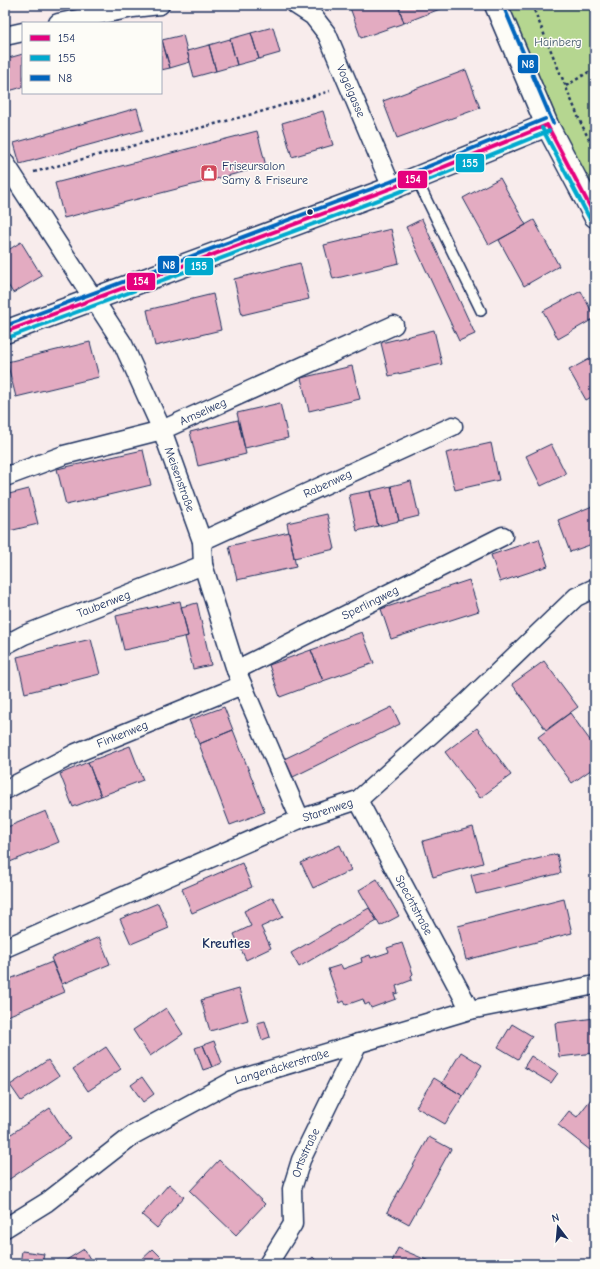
<svg xmlns="http://www.w3.org/2000/svg" width="600" height="1269" viewBox="0 0 600 1269" font-family="'Comic Neue',sans-serif">
	<rect width="100%" height="100%" fill="#f8ecec"/>
	<filter id="ink" filterUnits="userSpaceOnUse"><feTurbulence type="fractalNoise" baseFrequency=".025" numOctaves="2"/><feDisplacementMap in="SourceGraphic" scale="8" xChannelSelector="R" yChannelSelector="G"/><feConvolveMatrix kernelMatrix="1 2 1 2 8 2 1 2 1" color-interpolation-filters="sRGB"/></filter>
	<g filter="url(#ink)">
		<path fill="#b5d690" stroke="#688277" d="M503,5h92v196l-23,-39z"/>
		<path fill="#e3abc1" stroke="#1b2f5e" d="M349,5h49l6,18 -43,15z
			M398,5h46l1,2 -41,16z
			M273,27l7,26 -21,6 -8,-26z
			M251,33l8,26 -22,6 -7,-26z
			M183,35l7,27 -20,6 -8,-28z
			M230,39l7,26 -21,6 -7,-26z
			M162,40l8,28 -9,2v-29z
			M209,45l7,26 -22,6 -7,-26z
			M23,54v33l-18,5v-33z
			M466,70l14,38 -83,30 -14,-37z
			M137,108l6,22 -123,34 -6,-21z
			M323,111l10,34 -41,12 -10,-34z
			M257,131l9,35 -202,52 -9,-35z
			M500,178l26,47 -37,20 -26,-47z
			M422,219l53,115 -16,7 -53,-114z
			M534,220l25,46 -35,20 -25,-46z
			M391,229l8,34 -66,16 -9,-34z
			M21,242l21,34 -29,17 -8,-13v-28z
			M300,263l9,36 -67,16 -8,-36z
			M581,291l14,27 -37,21 -15,-28z
			M213,294l8,36 -66,16 -8,-36z
			M434,330l8,34 -53,12 -8,-33z
			M90,342l9,35 -83,20 -9,-35z
			M595,356v39l-9,5 -17,-30z
			M352,366l8,33 -51,12 -8,-33z
			M280,403l8,35 -43,10 -8,-35z
			M238,420l8,34 -48,12 -8,-34z
			M491,443l8,37 -44,10 -9,-37z
			M551,444l15,30 -25,12 -15,-30z
			M143,450l8,35 -85,20 -9,-36z
			M411,481l8,35 -20,5 -8,-35z
			M391,486l8,35 -21,5 -8,-35z
			M29,489l9,35 -33,8v-37z
			M370,491l8,35 -21,5 -8,-36z
			M595,505v38l-25,9 -12,-32z
			M327,514l8,35 -41,9 -7,-35z
			M289,532l7,35 -59,13 -8,-34z
			M539,539l9,27 -48,16 -9,-27z
			M469,580l10,31 -88,28 -10,-30z
			M180,601l8,35 -64,14 -8,-34z
			M197,603l14,62 -18,4 -8,-32 3,-1 -7,-29z
			M362,632l12,31 -51,18 -12,-31z
			M91,639l9,35 -75,19 -8,-36z
			M311,650l12,31 -43,16 -11,-32z
			M544,661l34,46 -32,23 -34,-46z
			M224,707l9,23 -34,14 -10,-24z
			M392,707l8,17 -107,53 -9,-18z
			M570,713l25,34v20l-23,16 -34,-46z
			M477,728l34,47 -31,23 -35,-46z
			M233,730l32,82 -35,13 -31,-81z
			M130,746l13,34 -42,16 -13,-34z
			M88,762l13,34 -28,11 -13,-33z
			M46,811l13,31 -54,22v-36z
			M473,827l10,36 -50,14 -10,-36z
			M340,845l11,25 -38,18 -12,-25z
			M557,854l4,19 -85,21 -5,-19z
			M242,863l10,24 -60,26 -10,-24z
			M377,879l22,37 -19,10 -21,-36z
			M273,897l10,20 -22,10 10,21 -25,12 -12,-26 17,-8 -7,-15z
			M564,899l8,34 -106,27 -8,-34z
			M158,903l11,25 -38,16 -11,-25z
			M369,908l8,13 -78,46 -8,-14z
			M99,937l11,27 -48,20 -11,-26z
			M402,943l11,31 -2,2 1,4 -16,6 2,7 -4,1 2,5 -25,9 -2,-5 -4,2 -2,-6 -17,6 -2,-4 -4,2 -12,-34 13,-4 2,4 19,-7 -1,-4 9,-3 1,3 18,-6 -2,-4z
			M52,962l13,30 -60,25v-36z
			M239,989l9,31 -38,11 -9,-31z
			M166,1008l17,26 -33,22 -17,-26z
			M595,1018v35l-36,4 -4,-34z
			M265,1021l5,16 -8,3 -5,-17z
			M512,1024l20,12 -14,23 -20,-12z
			M214,1041l8,22 -10,4 -9,-22z
			M203,1045l9,22 -9,3 -8,-22z
			M106,1047l15,22 -33,22 -15,-22z
			M461,1052l21,13 -19,31 -21,-13z
			M531,1056l27,17 -7,10 -27,-16z
			M48,1060l11,16 -38,25 -11,-16z
			M142,1077l12,17 -11,8 -12,-17z
			M434,1078l29,18 -18,28 -29,-17z
			M595,1094v60l-37,-29 11,-14 8,6z
			M50,1108l20,31 -65,43v-44z
			M429,1137l22,12 -42,75 -22,-12z
			M219,1160l46,44 -29,31 -46,-44z
			M169,1184l15,13 -27,31 -15,-13z
			M398,1248l38,16h-45z
			M84,1249l9,15h-33z
			M153,1249l15,15h-31z
			M22,1251l22,3 -2,10h-37l1,-3 14,2z
			M313,1257l7,7h-15z"/>
		<g fill="none" stroke-linecap="round" stroke-linejoin="round">
			<defs>
				<path id="lane" d="M416,178l65,133"/>
				<g id="street">
					<path id="s1" d="M296,5l17,11 14,18 65,154"/>
					<path d="M58,23l75,-15 27,-3"/>
					<path d="M5,36l18,-4"/>
					<path id="s2" d="M5,163l118,181 39,86 40,111 1,24 33,105 64,149"/>
					<path id="s3" d="M5,477l59,-22 98,-25 232,-105"/>
					<path id="s4" d="M202,541l251,-115"/>
					<path id="s5" d="M5,645l19,-10 179,-70"/>
					<path id="s6" d="M236,670l267,-134"/>
					<path id="s7" d="M5,790l71,-37 166,-68"/>
					<path id="s8" d="M358,800l112,210"/>
					<path id="s9" d="M5,948l295,-129 58,-19 108,-97 110,-106 19,-9"/>
					<path id="s10" d="M5,1228l42,-26 86,-67 100,-54 237,-71 125,-25"/>
					<path id="s11" d="M268,1264l25,-40 -1,-35 9,-29 57,-117"/>
				</g>
				<path id="secondary" d="M496,5l51,120 48,91
					M5,332l387,-144 155,-63"/>
			</defs>
			<use href="#lane" stroke="#1b2f5e" stroke-width="12"/>
			<use href="#street" stroke="#1b2f5e" stroke-width="21"/>
			<use href="#secondary" stroke="#1b2f5e" stroke-width="25"/>
			<path stroke="#1b2f5e" stroke-width="2.5" stroke-dasharray="3 3" stroke-linecap="butt" d="M532,5l48,116 15,31
				M566,86l29,-18
				M34,172l226,-60 70,-21"/>
			<use href="#lane" stroke="#fdfcf7" stroke-width="9"/>
			<use href="#street" stroke="#fdfcf7" stroke-width="18"/>
			<use href="#secondary" stroke="#fdfcf7" stroke-width="22"/>
			<defs>
				<path id="bus-1" d="M547,125l48,91
					M5,332l387,-144 155,-63"/>
				<path id="bus-2" d="M542,128l48,91
					M7,338l387,-144 155,-63"/>
				<path id="bus-3" d="M503,5l50,118
					M5,326l385,-144 155,-63"/>
			</defs>
			<use href="#bus-1" stroke="#fdfcf7" stroke-width="7"/>
			<use href="#bus-2" stroke="#fdfcf7" stroke-width="7"/>
			<use href="#bus-3" stroke="#fdfcf7" stroke-width="7"/>
			<use href="#bus-1" stroke="#e5007d" stroke-width="4"/>
			<use href="#bus-2" stroke="#00a9ce" stroke-width="4"/>
			<use href="#bus-3" stroke="#0065bd" stroke-width="4"/>
		</g>
	</g>
	<defs>
		<symbol id="shop-square" viewBox="-11 -11 22 22"><rect x="-9" y="-9" width="18" height="18" rx="4" fill="#d1495b" stroke="#fdfcf7"/><path d="M-5-2.5h2.3a2.7 3.5 0 0 1 5.4 0H5L5.5 6h-11ZM-1.5-2.5h3a1.5 2.3 0 0 0-3 0Z" fill="#fff"/></symbol>
	</defs>
	<g fill-rule="evenodd">
		<use href="#shop-square" x="199" y="163" width="20" height="20"/>
	</g>
	<circle fill="#1b2f5e" stroke="#fdfcf7" stroke-width="1.5" cx="310" cy="212" r="3.5"/>
	<g text-anchor="middle" stroke-width="3" stroke-linejoin="round" paint-order="stroke">
		<g font-size="12" fill="#42596a" stroke="#fdfcf7">
			<text x="558" y="46">Hainberg</text>
		</g>
		<g font-size="12" fill="#1b2f5e" stroke="#fdfcf7">
			<text dy="4" stroke="none"><textPath href="#s1" startOffset="105">Vogelgasse</textPath></text>
			<text dy="4" stroke="none"><textPath href="#s3" startOffset="209">Amselweg</textPath></text>
			<text dy="4" stroke="none"><textPath href="#s2" startOffset="363">Meisenstraße</textPath></text>
			<text dy="4" stroke="none"><textPath href="#s4" startOffset="138">Rabenweg</textPath></text>
			<text dy="4" stroke="none"><textPath href="#s6" startOffset="150">Sperlingweg</textPath></text>
			<text dy="4" stroke="none"><textPath href="#s5" startOffset="107">Taubenweg</textPath></text>
			<text dy="4" stroke="none"><textPath href="#s7" startOffset="130">Finkenweg</textPath></text>
			<text dy="4" stroke="none"><textPath href="#s9" startOffset="351">Starenweg</textPath></text>
			<text dy="4" stroke="none"><textPath href="#s8" startOffset="119">Spechtstraße</textPath></text>
			<text dy="4" stroke="none"><textPath href="#s10" startOffset="323">Langenäckerstraße</textPath></text>
			<text dy="4" stroke="none"><textPath href="#s11" startOffset="121">Ortsstraße</textPath></text>
		</g>
		<g font-size="12" fill="#1b2f5e" stroke="#fdfcf7" text-anchor="start">
			<text x="222" y="170">Friseursalon<tspan x="222" dy="14">Samy &amp; Friseure</tspan></text>
		</g>
		<g font-size="14" font-weight="bold" fill="#1b2f5e" stroke="#fdfcf7">
			<text x="226" y="948">Kreutles</text>
		</g>
	</g>
	<g stroke="#fdfcf7" stroke-width="1.5">
		<rect x="517" y="54" width="22" height="20" rx="4" fill="#0065bd"/>
		<rect x="455" y="153" width="30" height="20" rx="4" fill="#00a9ce"/>
		<rect x="397" y="170" width="31" height="19" rx="4" fill="#e5007d"/>
		<rect x="157" y="255" width="23" height="19" rx="4" fill="#0065bd"/>
		<rect x="184" y="257" width="30" height="19" rx="4" fill="#00a9ce"/>
		<rect x="126" y="272" width="30" height="19" rx="4" fill="#e5007d"/>
	</g>
	<g font-size="11" text-anchor="middle" font-weight="bold" fill="#fff">
		<text x="528" y="68">N8</text>
		<text x="470" y="167">155</text>
		<text x="413" y="183">154</text>
		<text x="169" y="269">N8</text>
		<text x="199" y="270">155</text>
		<text x="141" y="285">154</text>
	</g>
	<rect width="600" height="1269" fill="none" stroke="#fdfcf7" stroke-width="20"/>
	<rect x="10" y="10" width="580" height="1249" fill="none" stroke="#1b2f5e" stroke-width="1.5" filter="url(#ink)"/>
	<rect x="22" y="22" width="140" height="72" fill="#fdfcf7" stroke="#a3aaba"/>
	<rect x="30" y="35" width="20" height="6" fill="#e5007d" stroke="#a3aaba"/>
	<text x="58" y="42" font-size="12" fill="#1b2f5e">154</text>
	<rect x="30" y="55" width="20" height="6" fill="#00a9ce" stroke="#a3aaba"/>
	<text x="58" y="62" font-size="12" fill="#1b2f5e">155</text>
	<rect x="30" y="75" width="20" height="6" fill="#0065bd" stroke="#a3aaba"/>
	<text x="58" y="82" font-size="12" fill="#1b2f5e">N8</text>
	<g transform="translate(558 1227) rotate(344)" stroke="#fdfcf7" stroke-width="3" paint-order="stroke">
	<path d="M0-3L7 15L0 10L-7 15Z" fill="#1b2f5e"/>
	<text y="-6" font-size="11" font-weight="bold" text-anchor="middle" fill="#1b2f5e">N</text>
	</g>
</svg>
